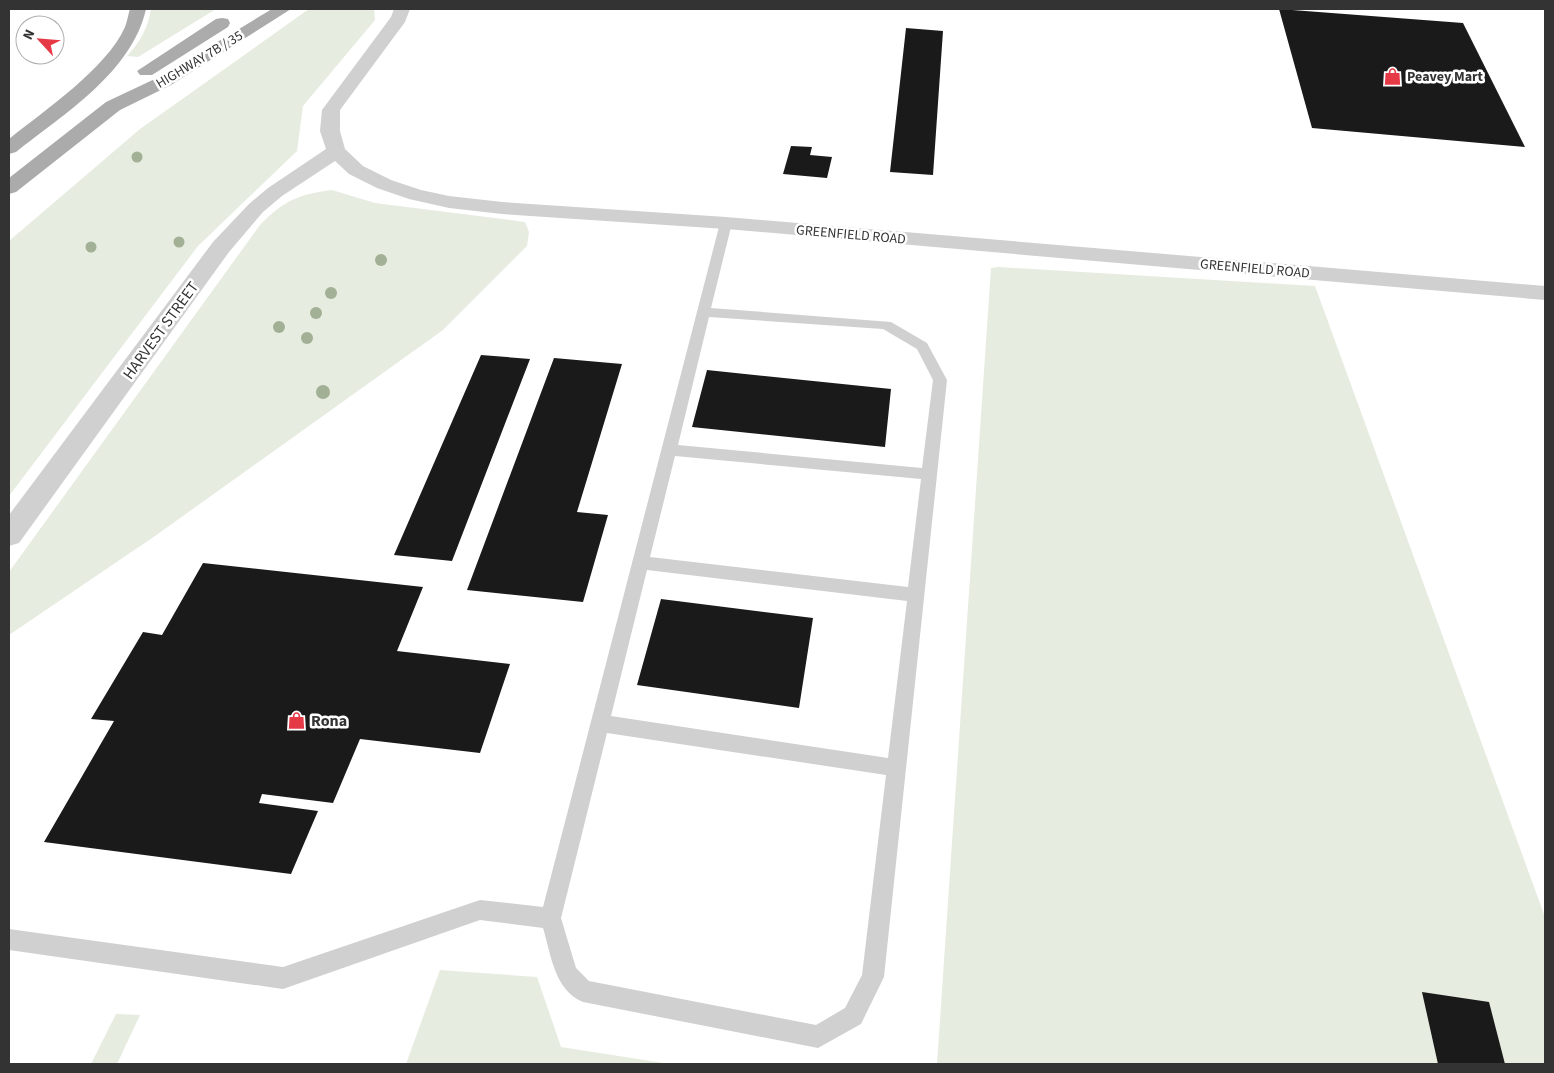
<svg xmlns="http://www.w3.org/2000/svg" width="1554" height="1073" viewBox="0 0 1554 1073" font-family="'Source Sans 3',sans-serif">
	<rect width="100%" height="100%" fill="#fff"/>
	<path fill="#e6ecdf" d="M151,9h65l-78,48 -11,-1c13,-14 21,-28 24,-47z
		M309,9h65l1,11 -72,86 -6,45 -99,95 -189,250v-255l131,-112z
		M332,190l43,13 150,19 4,10 -2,14 -84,84 -288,206 -146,99v-63l251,-347c23,-24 39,-31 72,-35z
		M998,267l317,19 230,631v147h-608l54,-796z
		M440,970l97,7 24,70 109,17h-264z
		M116,1014l24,1 -23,49h-26z"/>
	<path fill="#1a1a1a" d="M1279,9l184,14 62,124 -213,-19z
		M906,28l37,3 -10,144 -43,-3z
		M791,146l21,1 -2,8 22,2 -5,21 -44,-4z
		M481,355l49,4 -78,202 -58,-6z
		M554,358l68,6 -45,148 31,3 -25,87 -116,-12z
		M707,370l184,19 -6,58 -193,-20z
		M203,563l220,24 -26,64 113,13 -30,89 -120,-14 -27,64 -71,-9 -3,9 59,8 -27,63 -247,-32 70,-121 -23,-2 52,-87 19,3z
		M661,599l152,19 -14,90 -162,-23z
		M1422,992l67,10 16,62h-67z"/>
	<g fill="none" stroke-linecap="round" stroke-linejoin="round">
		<path fill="#d0d0d0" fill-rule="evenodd" d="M726,219l6,4 -21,85 180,14 36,21 20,37 -63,597 -23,47 -43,24 -235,-46c-29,-12 -32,-48 -40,-74l-63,-8 -197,69 -274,-39v-21l274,38 197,-67 63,7 177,-684zM709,317l174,12 34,20 16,31 -11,88 -244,-23zM675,456l246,23 -13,108 -258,-30zM647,570l260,31 -19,157 -277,-42zM607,733l279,42 -24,200 -17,33 -29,17 -227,-44 -13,-13 -15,-50z"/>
		<path fill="#d0d0d0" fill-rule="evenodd" d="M394,9h16l-5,13 -65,88v21l5,18 18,17 28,14 30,10 28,6 53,6 224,15 819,69v14l-819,-71 -224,-15 -53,-6 -40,-9 -32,-11 -28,-14 -14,-13 -53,35 -19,16 -34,40 -210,291 -10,3v-31l204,-273 36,-38 19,-16 58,-39 -6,-18 2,-21 69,-93z"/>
		<path fill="#ababab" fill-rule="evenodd" d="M130,9h16c-14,63 -82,105 -130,143l-7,2v-15c35,-28 98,-71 116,-112 2,-5 3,-12 5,-18z
			M272,9h19l-120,76 -51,25 -104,82 -7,2v-16l97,-76 53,-25z
			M222,18l6,1 2,4 -2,4 -76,48h-12l-3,-4 79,-52z"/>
	</g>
	<g fill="#a2b095">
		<circle cx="137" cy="157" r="5.5"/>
		<circle cx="179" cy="242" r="5.5"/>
		<circle cx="91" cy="247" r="5.5"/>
		<circle cx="381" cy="260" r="6"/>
		<circle cx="331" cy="293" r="6"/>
		<circle cx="316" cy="313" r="6"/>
		<circle cx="279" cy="327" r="6"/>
		<circle cx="307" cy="338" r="6"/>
		<circle cx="323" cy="392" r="7"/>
	</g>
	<defs>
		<symbol id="shop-bare" viewBox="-9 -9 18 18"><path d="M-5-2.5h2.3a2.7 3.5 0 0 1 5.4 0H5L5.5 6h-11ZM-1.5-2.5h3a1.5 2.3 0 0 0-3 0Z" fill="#e63946" stroke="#fff" stroke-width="2.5" paint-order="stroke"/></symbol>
	</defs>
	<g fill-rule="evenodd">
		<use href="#shop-bare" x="1380" y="64" width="25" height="25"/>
		<use href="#shop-bare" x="284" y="708" width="25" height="25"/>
	</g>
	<g text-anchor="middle" stroke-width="5" stroke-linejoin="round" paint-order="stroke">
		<g font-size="14" fill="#333" stroke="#fff">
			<text transform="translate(199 59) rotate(-31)" y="5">HIGHWAY 7B / 35</text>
			<text transform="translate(851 234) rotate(5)" y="5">GREENFIELD ROAD</text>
			<text transform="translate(1255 268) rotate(5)" y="5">GREENFIELD ROAD</text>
		</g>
		<g font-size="14" font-weight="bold" fill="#333" stroke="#fff" text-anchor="start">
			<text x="1407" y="81">Peavey Mart</text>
		</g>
		<g font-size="16" fill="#333" stroke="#fff">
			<text transform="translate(160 330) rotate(-54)" y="6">HARVEST STREET</text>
		</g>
		<g font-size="16" font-weight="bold" fill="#333" stroke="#fff" text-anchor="start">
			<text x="311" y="726">Rona</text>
		</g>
	</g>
	<rect width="1554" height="1073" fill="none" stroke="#333333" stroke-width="20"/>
	<g transform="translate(40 40) rotate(296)"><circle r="24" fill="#ffffff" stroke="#adadad"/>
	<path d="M0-4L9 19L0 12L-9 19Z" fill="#e63946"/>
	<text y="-8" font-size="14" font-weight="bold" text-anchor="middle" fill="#333333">N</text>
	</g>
</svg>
